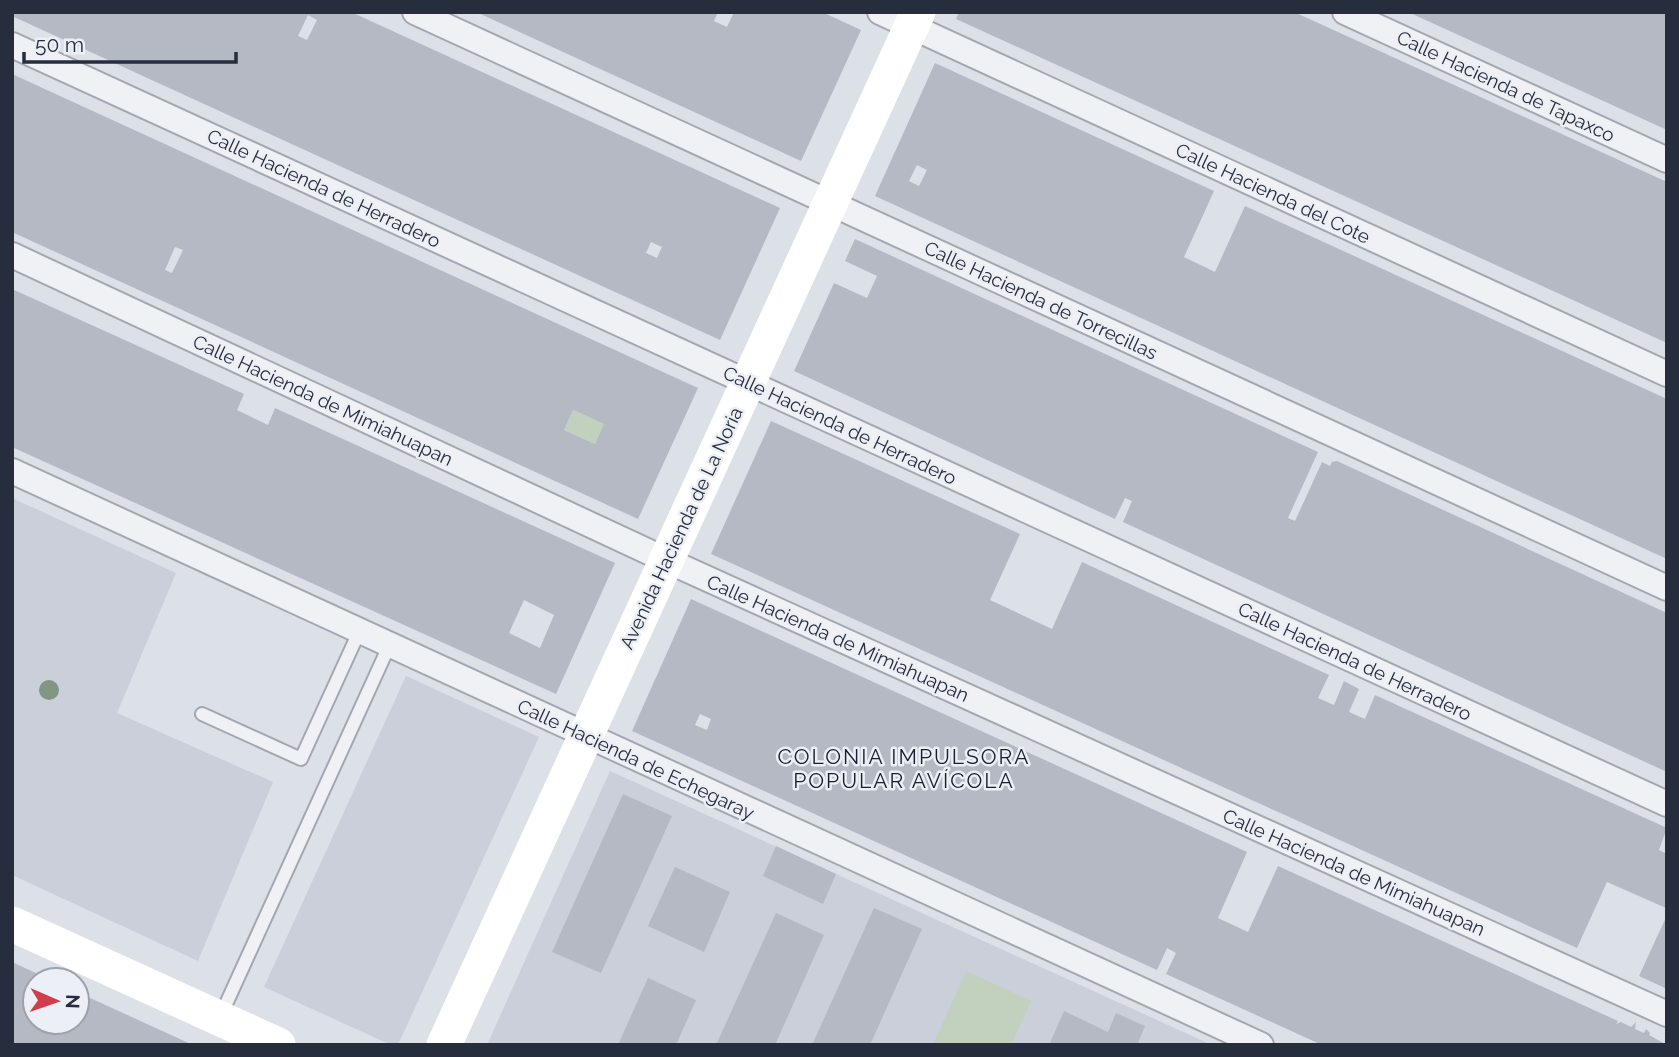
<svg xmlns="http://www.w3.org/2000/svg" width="1679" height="1057" viewBox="0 0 1679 1057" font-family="Raleway,sans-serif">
	<rect width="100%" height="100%" fill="#dce0e7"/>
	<path fill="#cacfd9" d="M12,498l164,75 -59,140 156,69 -75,179 -186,-86z
		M406,676l133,61 -141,308h-7l-127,-58z
		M610,771l602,274h-725z"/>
	<path fill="#c1d1bd" d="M573,410l31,14 -9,20 -31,-14z
		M966,971l65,30 -20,44h-78z"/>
	<path fill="#b4b9c4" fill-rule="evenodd" d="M12,12h339l429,196 -60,132 -708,-324zM308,15l9,5 -10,20 -9,-4zM651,242l11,5 -5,11 -11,-5z
		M476,12h242l-4,9 13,6 7,-15h88l39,18 -60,131z
		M959,12h335l373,170v161l-711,-324z
		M1408,12h259v118l-103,-47z
		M935,63l279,128 -30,66 31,15 30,-66 422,193v160l-792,-363zM917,165l10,5 -8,16 -10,-5z
		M12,74l686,314 -60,131 -626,-287zM175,247l8,3 -11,23 -7,-3zM573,410l31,14 -9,20 -31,-14z
		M855,239l463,213 -30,66 7,3 27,-59 8,4 2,-4 5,-1 330,152v159l-544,-250 9,-21 -7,-3 -10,21 -321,-148 40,-88 33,15 10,-22 -32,-15z
		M12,289l232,105 -7,16 31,15 7,-17 340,155 -59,131 -544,-247zM524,600l30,15 -14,33 -31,-15z
		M771,421l249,113 -30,66 62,29 30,-67 247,113 -11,23 16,7 10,-24 15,8 -10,23 16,7 10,-24 292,133 -8,22 8,4 -1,54 -59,-26 -30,66 -866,-394z
		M691,599l556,253 -29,66 30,14 30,-66 340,155 -2,3 5,-2 10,5 5,-5 -1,7 9,4 2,-4 4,4 -1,2 18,10h-345l-156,-71 10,-21 -9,-5 -10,22 -494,-225 -31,-14zM700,714l11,5 -4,11 -12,-5z
		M623,794l49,22 -71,157 -49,-21z
		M776,846l60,28 -13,30 -60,-28z
		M675,867l55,25 -26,60 -56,-26z
		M874,908l48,21 -52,116h-58z
		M776,913l48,22 -49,110h-59z
		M1667,915v74l-28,-13z
		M12,962l39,18h-16v42h42v-30l116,53h-181z
		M648,978l48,22 -20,45h-58z
		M1064,1011l44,21 8,-19 29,13 -8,19h-88z"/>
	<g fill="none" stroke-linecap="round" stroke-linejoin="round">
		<defs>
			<path id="lane" d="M202,714l99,45 58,-127
				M221,1015l168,-369"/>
			<path id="street" d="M415,12l1252,576
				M880,12l787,362
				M1345,12l322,148
				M12,45l1655,759
				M12,255l654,305 1001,454
				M12,471l1249,574"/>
		</defs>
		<use href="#lane" stroke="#a2a7b1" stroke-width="16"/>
		<use href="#street" stroke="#a2a7b1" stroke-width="28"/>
		<use href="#lane" stroke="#eff1f5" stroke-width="12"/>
		<use href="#street" stroke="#eff1f5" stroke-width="24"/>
		<path stroke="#fff" stroke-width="35" d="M12,924l266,121
			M444,1045l474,-1033"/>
	</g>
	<circle fill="#829684" cx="49" cy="690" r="10"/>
	<g text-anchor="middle" stroke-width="5" stroke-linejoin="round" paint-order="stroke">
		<g font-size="19" fill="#262d3d" stroke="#eceff5">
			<text transform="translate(1506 86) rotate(25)" y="7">Calle Hacienda de Tapaxco</text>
			<text transform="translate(324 188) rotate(25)" y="7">Calle Hacienda de Herradero</text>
			<text transform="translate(1273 193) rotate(25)" y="7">Calle Hacienda del Cote</text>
			<text transform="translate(1041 300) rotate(25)" y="7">Calle Hacienda de Torrecillas</text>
			<text transform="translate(323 400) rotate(25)" y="7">Calle Hacienda de Mimiahuapan</text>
			<text transform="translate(840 425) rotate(25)" y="7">Calle Hacienda de Herradero</text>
			<text transform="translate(681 528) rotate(-65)" y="7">Avenida Hacienda de La Noria</text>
			<text transform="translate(838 638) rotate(24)" y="7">Calle Hacienda de Mimiahuapan</text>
			<text transform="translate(1355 661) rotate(25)" y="7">Calle Hacienda de Herradero</text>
			<text transform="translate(636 759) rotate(25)" y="7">Calle Hacienda de Echegaray</text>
			<text transform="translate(1354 872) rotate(24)" y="7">Calle Hacienda de Mimiahuapan</text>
		</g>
		<g font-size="21" letter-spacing="2" fill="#181f2e" stroke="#eceff5">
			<text x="904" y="764">COLONIA IMPULSORA<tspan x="904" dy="24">POPULAR AVÍCOLA</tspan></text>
		</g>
	</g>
	<rect width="1679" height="1057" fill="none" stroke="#262d3d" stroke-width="28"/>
	<g transform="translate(56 1001) rotate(92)"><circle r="33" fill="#eceff5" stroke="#9da1ab" stroke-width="2"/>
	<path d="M0-5L12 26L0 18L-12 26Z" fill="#d03d4d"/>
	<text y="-10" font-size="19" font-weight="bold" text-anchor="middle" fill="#262d3d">N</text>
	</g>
	<path d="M24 52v10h212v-10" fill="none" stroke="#262d3d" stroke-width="3.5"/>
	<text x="35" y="52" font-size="21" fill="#262d3d" stroke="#eceff5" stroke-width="5" paint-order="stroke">50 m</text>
</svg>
